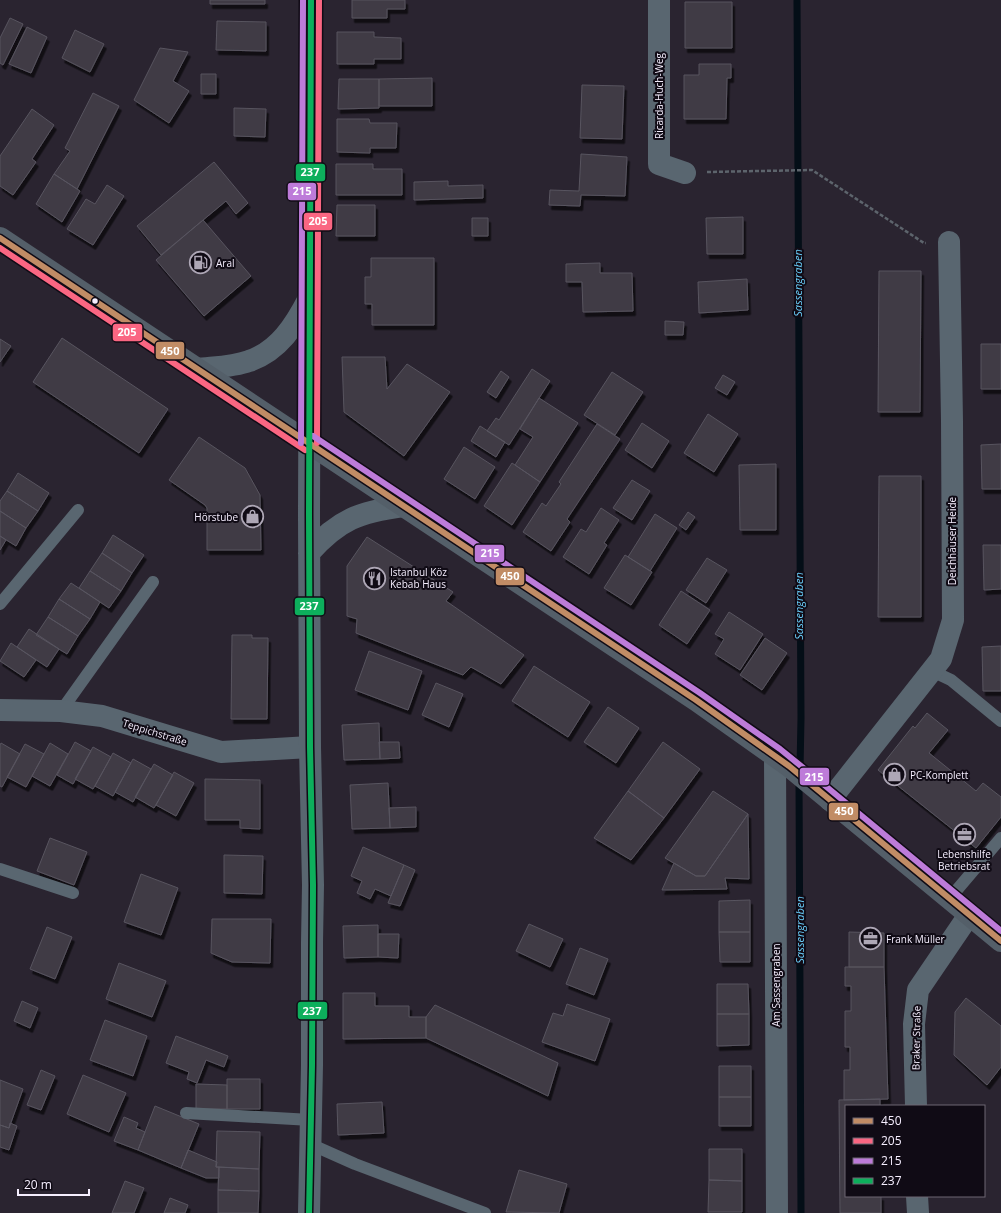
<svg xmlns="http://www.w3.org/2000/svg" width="1001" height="1213" viewBox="0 0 1001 1213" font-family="'Open Sans',sans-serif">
	<defs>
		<filter id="shadow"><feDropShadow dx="2.5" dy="4.5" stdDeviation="0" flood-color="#0009"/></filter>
	</defs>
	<rect width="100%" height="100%" fill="#2a2430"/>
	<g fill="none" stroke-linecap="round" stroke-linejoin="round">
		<path stroke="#040e17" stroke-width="7" d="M797,0l4,718 -1,51
			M799,779l2,434"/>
	</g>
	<path fill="#3f3b45" stroke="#58545f" filter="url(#shadow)" d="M210,0h55v4h-55z
		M352,0h53v9h-18v9h-35z
		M685,2h47v46h-47z
		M10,18l13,6 -20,41 -3,-2v-25z
		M217,21l49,1v29l-50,-1z
		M27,27l20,10 -16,36 -22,-9z
		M75,30l29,14 -14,28 -28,-14z
		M337,32h37v5l27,1v21h-27v5h-37z
		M160,48l28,4 -15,29 16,10 -20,32 -35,-23z
		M699,64h32v14h-4l-1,41h-42v-44h15z
		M201,74h15v20h-15z
		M432,78v28h-53v-27z
		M339,79h40v29l-41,1z
		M582,85l42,1 -2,53 -42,-1z
		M93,93l26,13 -42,83 -23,-15 16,-23 -5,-3z
		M234,108l32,1 -1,28 -31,-1z
		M32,109l22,16 -22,34 4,3 -23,33 -13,-9v-30z
		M337,119h32l1,4h27l-1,25h-26v5l-33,-1z
		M581,154l46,3 -2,39 -44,-1 -1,11 -31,-1 1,-15 29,1z
		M214,162l34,41 -12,11 -10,-13 -65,54 -24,-29z
		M336,164h37v5h29v26h-66z
		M54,174l26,17 -18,31 -26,-18z
		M448,181v5l35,-1v13l-69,2v-18z
		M107,185l17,11 -31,49 -26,-16 19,-30 9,5z
		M337,205h38v31h-39z
		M743,217v37h-36l-1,-36z
		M472,218h16v18h-16z
		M203,220l48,56 -47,40 -48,-56z
		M371,258h63v67h-62v-21h-7v-27h6z
		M600,263v10h32l1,38 -50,1 -1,-30h-16v-18z
		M879,271h42l-1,141h-42z
		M747,279l1,31 -49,3 -1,-31z
		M665,321l19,1 -1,13h-18z
		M62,338l106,71 -29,44 -106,-71z
		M0,339l11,7 -11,16z
		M981,344h20v45h-20z
		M342,357h43l2,32 20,-25 43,28 -46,64 -60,-44z
		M532,369l18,12 -41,64 -22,-14 9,-13 3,2z
		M501,371l8,6 -13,21 -9,-6z
		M612,372l31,20 -28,43 -31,-20z
		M723,375l12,7 -8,13 -12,-7z
		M539,398l39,25 -38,59 -25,-17 18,-28 -13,-8z
		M708,414l30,20 -24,38 -30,-19z
		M642,423l27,18 -17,27 -27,-18z
		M597,424l23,15 -53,80 3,3 -19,29 -28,-19 19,-29 4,3 15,-22 -2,-2z
		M480,426l25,16 -9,15 -25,-16z
		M199,437l46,31 15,27 1,55h-54v-42l-2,-3 -36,-25z
		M1001,444v45h-19l-1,-44z
		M464,447l31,20 -20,32 -31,-20z
		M512,463l28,19 -28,43 -28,-19z
		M776,464v66h-36l-1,-65z
		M18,473l31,20 -11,18 -31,-20z
		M879,476h42v141h-43z
		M632,480l18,11 -18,29 -19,-12z
		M7,491l31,20 -12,17 -26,-17v-10z
		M601,508l18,12 -15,23 3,2 -18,29 -26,-17 18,-28 5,3z
		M0,511l26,17 -10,18 -16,-10z
		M688,512l7,5 -9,13 -7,-5z
		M655,514l22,14 -27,43 -22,-14z
		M113,535l31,20 -12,18 -30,-20z
		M0,536l6,4 -6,10z
		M367,537l86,55 -7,9 78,54 -23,29 -30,-17 -8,8 -107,-42 1,-14 -10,-3v-50z
		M983,545h18v44l-17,1z
		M102,553l30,20 -11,18 -31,-20z
		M625,555l27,17 -21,33 -27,-17z
		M707,558l20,12 -21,33 -20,-13z
		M90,571l31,20 -12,17 -30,-20z
		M71,583l29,19 -10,17 -31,-20z
		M681,591l29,19 -23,34 -28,-19z
		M59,599l31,20 -12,17 -30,-19z
		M729,612l34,22 -23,36 -25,-16 9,-15 -9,-5z
		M48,617l30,19 -11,18 -31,-19z
		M29,629l30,20 -12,18 -30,-20z
		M232,635h20v3h16l-1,81h-36z
		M765,638l22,15 -25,37 -22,-15z
		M11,643l25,17 -12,17 -24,-16z
		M1001,646v45h-18l-1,-44z
		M369,651l53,20 -14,39 -53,-20z
		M534,666l56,36 -22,35 -56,-36z
		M436,683l27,11 -14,33 -27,-12z
		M608,707l31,21 -23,35 -32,-21z
		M927,713l21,17 -19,23 47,38 7,-8 18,14v20l-25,31 -98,-78 35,-44 2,2z
		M379,723l1,36 -36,1 -2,-35z
		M75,742l16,9 -18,33 -16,-9z
		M379,742h20l1,16 -20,1z
		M663,742l37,27 -36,49 -36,-27z
		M1,743l19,11 -18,33 -2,-1v-41z
		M50,743l18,11 -18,32 -18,-10z
		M25,744l19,10 -18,33 -19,-10z
		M93,747l18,10 -18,32 -18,-10z
		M113,753l18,10 -18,33 -18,-10z
		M133,759l18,10 -18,33 -18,-10z
		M154,764l19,11 -19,33 -19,-11z
		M174,772l20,11 -18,33 -20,-11z
		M205,779l55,1v49l-20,-1v-8h-35z
		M388,783l2,45 -38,1 -2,-44z
		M628,791l36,27 -33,42 -37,-22z
		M713,791l35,23 -43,62h-9l-31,-18z
		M416,807v20l-26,1 -1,-20z
		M748,814l1,65 -24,-1 2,11 -65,1 12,-27 22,13h9z
		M50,838l37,14 -13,33 -37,-14z
		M363,847l41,18 -13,31 -16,-7 -5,10 -13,-6 5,-12 -11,-5z
		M224,855l39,1 -1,38 -38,-1z
		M404,865l11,5 -15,36 -12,-3z
		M141,874l37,14 -17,47 -37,-13z
		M750,900v32h-31v-31z
		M212,919h59l-1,44 -38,-1 -21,-9z
		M529,924l34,15 -13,28 -34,-16z
		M378,925v32l-34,1 -1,-32z
		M47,927l25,10 -17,42 -25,-10z
		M719,932h31v30h-30z
		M849,932l35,1v34h-35z
		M378,934h21l-1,24 -20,-1z
		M580,948l28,11 -14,36 -28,-11z
		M119,963l47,18 -14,36 -46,-18z
		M845,967h39l4,132 -44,1v-30h6v-23h-5v-36h6v-25h-6z
		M717,984h31l1,30h-32z
		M343,993h32v13h34v11h17v21l-83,1z
		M966,998l35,28v41l-14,18 -33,-30 1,-43z
		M22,1001l16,7 -8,20 -16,-7z
		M567,1004l43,15 -15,42 -53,-19 11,-29 10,3z
		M435,1005l123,58 -10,33 -122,-58v-21z
		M717,1014h32v31l-32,1z
		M105,1020l42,16 -14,40 -43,-16z
		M176,1036l52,20 -4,11 -18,-7 -9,23 -10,-4 2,-7 -23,-9z
		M719,1066h32v31h-32z
		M41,1070l14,6 -14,34 -14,-5z
		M83,1075l43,18 -17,39 -42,-18z
		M227,1079h33v30h-33z
		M0,1080l23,9 -14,39 -9,-3z
		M196,1084l31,1v24h-31z
		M719,1097h32v29h-32z
		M880,1099v7h-34v90h35v17h-41l-1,-113z
		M382,1102l2,31 -46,2 -1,-31z
		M155,1106l44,18 -18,44 -43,-18z
		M124,1117l14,6 -2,5 9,4 -7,18 -24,-9z
		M10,1123l7,3 -8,24 -9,-3v-22l9,3z
		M217,1131l43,1 -1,37 -43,-2z
		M709,1149h33v32l-33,-1z
		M188,1150l29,12 -1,5h3v11h-13l-25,-10z
		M219,1167l40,2v22l-41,-1z
		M519,1170l48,14 -8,29 -53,-1z
		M709,1180l33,1v31h-34z
		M125,1181l19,7 -10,25h-22z
		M218,1190l41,1 -1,22h-40z
		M170,1198l18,7 -3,8h-21z"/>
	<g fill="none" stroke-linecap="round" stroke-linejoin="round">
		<path stroke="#5d646c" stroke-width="2.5" stroke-dasharray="4 2" stroke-linecap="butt" d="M707,172l105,-2 112,73h2"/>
		<path stroke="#596670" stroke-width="12" d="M0,604l78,-94
			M932,671l19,9 50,41
			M61,711l92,-129
			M0,869l73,24
			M950,898l51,-60
			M186,1113l125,7
			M310,1144l45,20 130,49"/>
		<path stroke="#596670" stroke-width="22" d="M659,0v164l26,9
			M0,710l61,1 41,5 119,36 89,-5
			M775,756l2,457
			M830,800l111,-141 12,-39 -1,-199 -3,-179
			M916,1106l-2,-82 4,-34 51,-75
			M917,1196l1,17"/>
		<path stroke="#596670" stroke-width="22" d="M197,369c17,-2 36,-2 52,-8 30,-10 46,-36 60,-63
			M309,553c30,-34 51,-41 94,-47
			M309,1213l3,-148v-123l1,-57 -3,-138 -1,-233 2,-514"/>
		<path stroke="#545f69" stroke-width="22" d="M0,238l696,462 93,66 212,175"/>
		<defs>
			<path id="bus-1" d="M0,238l696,462 93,66 212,175"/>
			<path id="bus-2" d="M0,248l305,202
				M317,443l2,-443"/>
			<path id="bus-3" d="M313,436l387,257 80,56 37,30 184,152
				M301,443l2,-443"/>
			<path id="bus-4" d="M309,1213l3,-148 1,-180 -3,-138 -1,-233 2,-514"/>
		</defs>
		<use href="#bus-1" stroke="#100b15" stroke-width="9"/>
		<use href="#bus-2" stroke="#100b15" stroke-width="9"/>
		<use href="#bus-3" stroke="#100b15" stroke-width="9"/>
		<use href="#bus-4" stroke="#100b15" stroke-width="9"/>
		<use href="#bus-1" stroke="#c18c65" stroke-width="6"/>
		<use href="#bus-2" stroke="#fa6682" stroke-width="6"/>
		<use href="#bus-3" stroke="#bd7bd9" stroke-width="6"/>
		<use href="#bus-4" stroke="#0daf5c" stroke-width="6"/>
	</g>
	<defs>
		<symbol id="fuel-ring" viewBox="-11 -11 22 22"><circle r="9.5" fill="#100b15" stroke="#aea7b6" stroke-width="1.5"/><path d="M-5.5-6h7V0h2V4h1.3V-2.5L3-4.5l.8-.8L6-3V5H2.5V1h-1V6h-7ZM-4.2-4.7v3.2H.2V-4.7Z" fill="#aea7b6"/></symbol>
		<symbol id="shop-ring" viewBox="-11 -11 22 22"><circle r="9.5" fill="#100b15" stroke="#aea7b6" stroke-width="1.5"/><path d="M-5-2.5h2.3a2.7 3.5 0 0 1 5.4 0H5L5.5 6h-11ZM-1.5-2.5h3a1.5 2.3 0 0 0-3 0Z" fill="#aea7b6"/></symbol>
		<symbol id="restaurant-ring" viewBox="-11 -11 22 22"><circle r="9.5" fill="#100b15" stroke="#aea7b6" stroke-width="1.5"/><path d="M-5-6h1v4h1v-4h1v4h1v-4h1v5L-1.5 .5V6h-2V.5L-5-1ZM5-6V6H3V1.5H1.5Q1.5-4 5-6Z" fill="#aea7b6"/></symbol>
		<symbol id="office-ring" viewBox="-11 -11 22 22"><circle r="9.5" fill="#100b15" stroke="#aea7b6" stroke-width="1.5"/><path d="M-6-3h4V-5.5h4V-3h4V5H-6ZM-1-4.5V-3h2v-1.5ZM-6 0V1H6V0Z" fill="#aea7b6"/></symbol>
	</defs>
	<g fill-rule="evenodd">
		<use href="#fuel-ring" x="188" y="250" width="25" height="25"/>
		<use href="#shop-ring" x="240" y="504" width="25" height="25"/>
		<use href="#restaurant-ring" x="362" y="566" width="25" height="25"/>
		<use href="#shop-ring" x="882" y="762" width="25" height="25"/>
		<use href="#office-ring" x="952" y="822" width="25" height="25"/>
		<use href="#office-ring" x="858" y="926" width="25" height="25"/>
	</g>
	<circle fill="#f5eefe" stroke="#100b15" stroke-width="1.5" cx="95" cy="301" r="3.5"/>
	<g text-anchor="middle" stroke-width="4" stroke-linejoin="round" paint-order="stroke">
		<g font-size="10" fill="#f5eefe" stroke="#100b15">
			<text transform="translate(659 96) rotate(-90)" y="4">Ricarda-Huch-Weg</text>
			<text transform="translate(952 541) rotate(-90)" y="4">Deichhäuser Heide</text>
			<text transform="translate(155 732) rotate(17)" y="4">Teppichstraße</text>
			<text transform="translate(776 985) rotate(-90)" y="4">Am Sassengraben</text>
			<text transform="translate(916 1038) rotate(-89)" y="4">Braker Straße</text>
		</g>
		<g font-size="10" fill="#f5eefe" stroke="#100b15" text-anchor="start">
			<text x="216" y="267">Aral</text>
			<text x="238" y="521" text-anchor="end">Hörstube</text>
			<text x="390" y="576">Istanbul Köz<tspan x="390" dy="12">Kebab Haus</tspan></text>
			<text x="910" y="779">PC-Komplett</text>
			<text x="964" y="858" text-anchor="middle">Lebenshilfe<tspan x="964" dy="12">Betriebsrat</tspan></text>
			<text x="886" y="943">Frank Müller</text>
		</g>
		<g font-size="11" font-style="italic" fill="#6acffb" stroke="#100b15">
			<text transform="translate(798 283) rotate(-90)" y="4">Sassengraben</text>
			<text transform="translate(799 606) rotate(-90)" y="4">Sassengraben</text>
			<text transform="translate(800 930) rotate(-90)" y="4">Sassengraben</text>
		</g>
	</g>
	<g stroke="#100b15" stroke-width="1.5">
		<rect x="295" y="163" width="31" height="19" rx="4" fill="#0daf5c"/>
		<rect x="287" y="182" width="30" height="19" rx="4" fill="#bd7bd9"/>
		<rect x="303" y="212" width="30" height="19" rx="4" fill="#fa6682"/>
		<rect x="112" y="323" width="31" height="19" rx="4" fill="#fa6682"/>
		<rect x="155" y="341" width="30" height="19" rx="4" fill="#c18c65"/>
		<rect x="474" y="544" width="31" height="19" rx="4" fill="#bd7bd9"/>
		<rect x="495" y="567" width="30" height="19" rx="4" fill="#c18c65"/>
		<rect x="294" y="597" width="31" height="19" rx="4" fill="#0daf5c"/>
		<rect x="799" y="767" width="31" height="19" rx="4" fill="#bd7bd9"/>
		<rect x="828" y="802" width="31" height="19" rx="4" fill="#c18c65"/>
		<rect x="297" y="1001" width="31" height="19" rx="4" fill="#0daf5c"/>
	</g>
	<g font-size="11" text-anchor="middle" font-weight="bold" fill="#fff">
		<text x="310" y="176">237</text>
		<text x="302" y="195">215</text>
		<text x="318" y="225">205</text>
		<text x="127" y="336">205</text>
		<text x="170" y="355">450</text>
		<text x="490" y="557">215</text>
		<text x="510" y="580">450</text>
		<text x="309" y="610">237</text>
		<text x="814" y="781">215</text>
		<text x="844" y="815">450</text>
		<text x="312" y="1015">237</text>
	</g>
	<rect x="845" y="1105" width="140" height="92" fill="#100b15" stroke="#6c6672"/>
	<rect x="853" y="1118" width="20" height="6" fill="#c18c65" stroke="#6c6672"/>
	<text x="881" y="1125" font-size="12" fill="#f5eefe">450</text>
	<rect x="853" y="1138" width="20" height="6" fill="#fa6682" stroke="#6c6672"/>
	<text x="881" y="1145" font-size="12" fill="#f5eefe">205</text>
	<rect x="853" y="1158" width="20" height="6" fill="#bd7bd9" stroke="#6c6672"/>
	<text x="881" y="1165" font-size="12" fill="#f5eefe">215</text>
	<rect x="853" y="1178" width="20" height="6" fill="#0daf5c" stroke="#6c6672"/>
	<text x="881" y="1185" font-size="12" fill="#f5eefe">237</text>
	<path d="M18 1189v6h71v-6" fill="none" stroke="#f5eefe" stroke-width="2"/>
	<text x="24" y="1189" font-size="12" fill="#f5eefe" stroke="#100b15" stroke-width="3" paint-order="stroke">20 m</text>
</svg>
